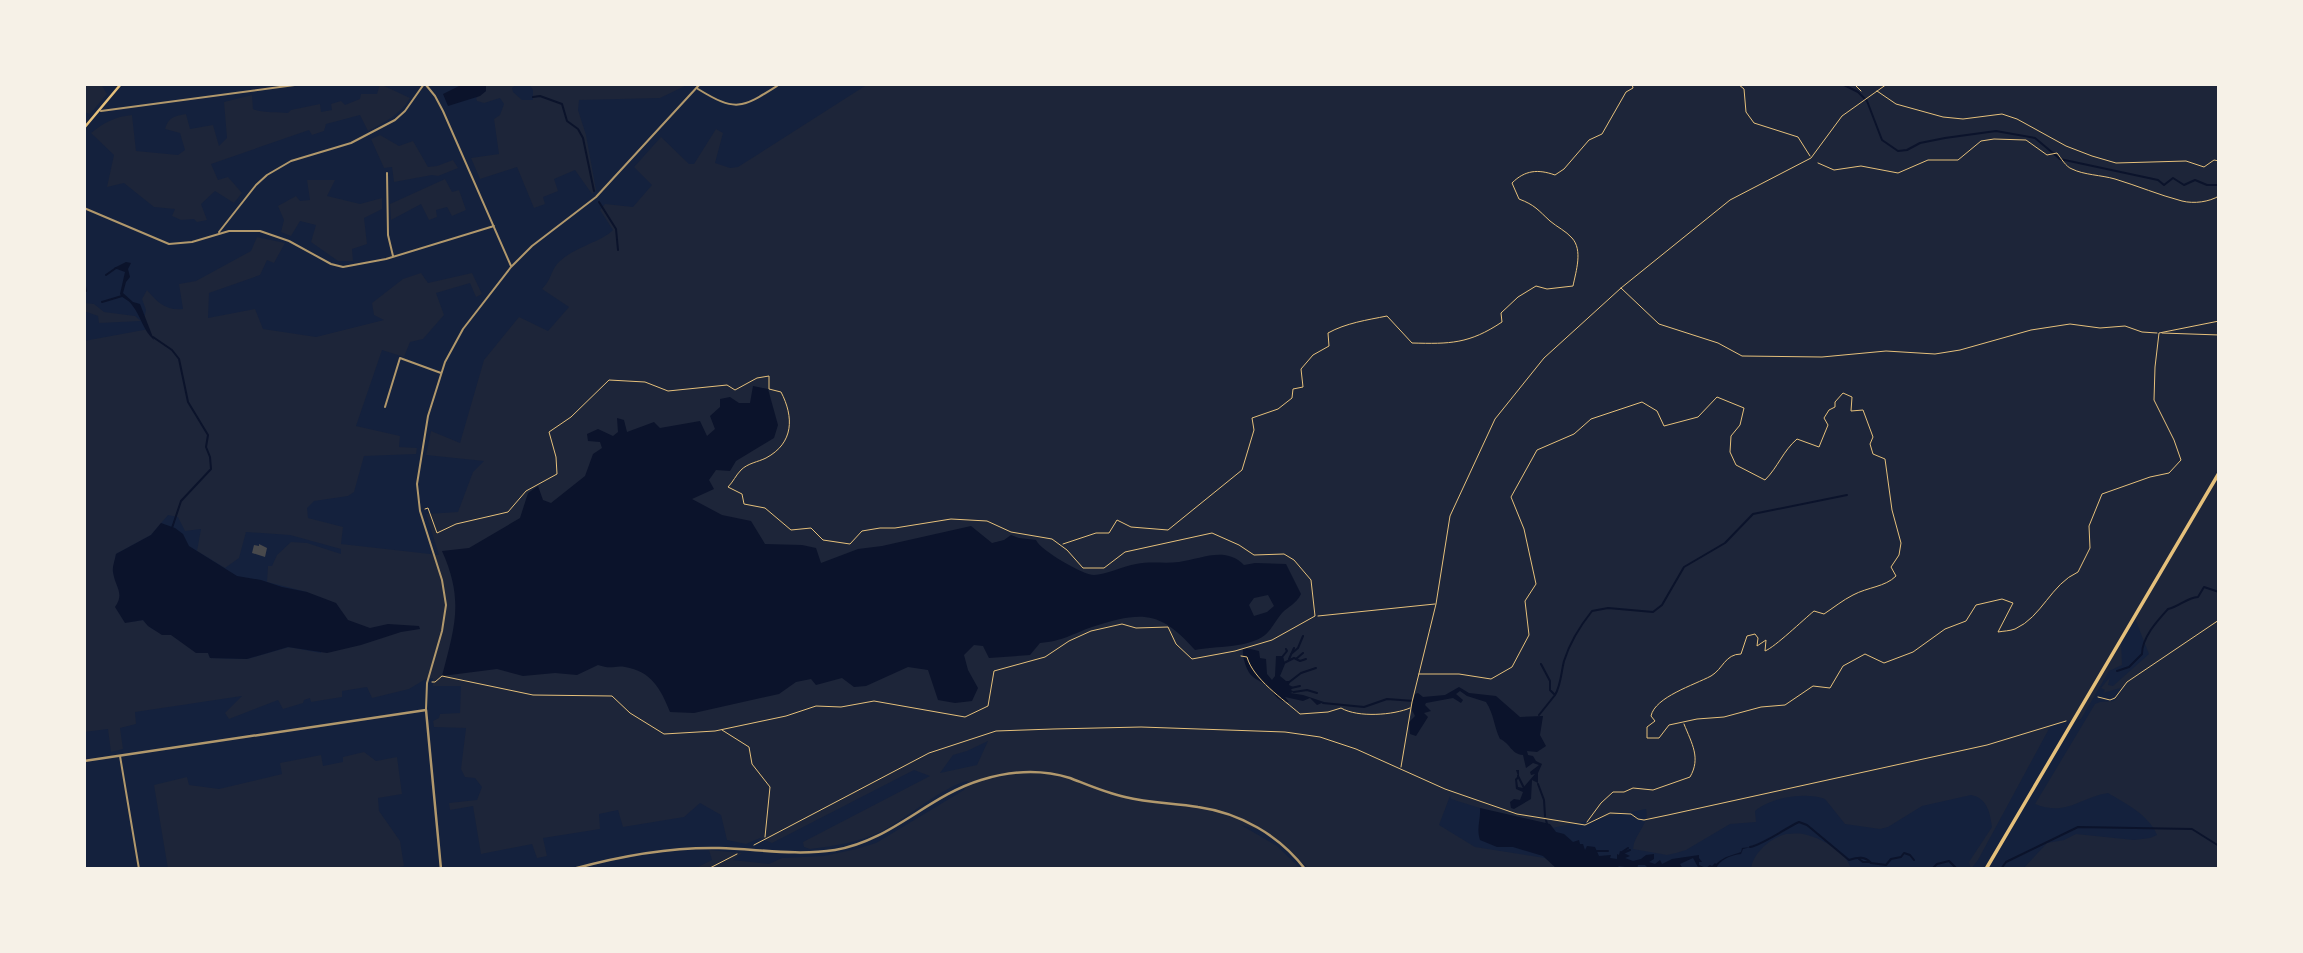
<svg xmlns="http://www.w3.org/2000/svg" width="2303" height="953" viewBox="0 0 2303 953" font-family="'DejaVu Sans',sans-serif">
	<rect width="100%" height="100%" fill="#14213d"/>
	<path fill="#1d2539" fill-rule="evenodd" d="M84,84h17l6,10 -17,20 -6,-2z
		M380,84l30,14c-10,17 -24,23 -42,33l-8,-16 -34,9 -2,7 -12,4 -3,-5 -98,34 7,16 10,-3 14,16 -8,10 -19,-12 -14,13 6,16 -10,2 -3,-3 -13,1 -9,-4 3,-7 -21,-2 -30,-24 -17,4 7,-32 -23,-22c14,-11 23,-16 41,-18l4,36 42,4 7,-5 -5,-17 -15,-4c3,-12 10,-13 21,-15l4,15 23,-4 6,21 8,-8 -3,-36 28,-7 1,14c7,4 26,3 35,4l3,-3 29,-6 1,8 11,-2 -1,-6 10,-3 4,4 15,-6 1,-5h16z
		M486,84h31l-5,4 1,4 9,8h11v-10l-4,-6h160l-29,14 -81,2 -1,10 8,25 10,55 -4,4 -17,-24 -21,9 4,12 -15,6 2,7 -11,4 -17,-41 -37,12 -9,-21 28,-4 -5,-35 6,-4 4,-11 -4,-6 -16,5 -7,-2 -1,-3 10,-7z
		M868,84h1351v785h-196l24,-26 17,-3 12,-6 58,6 16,-2 7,-3c-8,-20 -32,-32 -49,-42 -27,4 -42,24 -73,11l60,-100 5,-2 14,-1 10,-14 -21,6 2,-3 -4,-2 9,-11 -2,8 5,1 36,-32 -15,-38 -13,23 1,26 -13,6 -28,48 -30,6 -73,135 -7,9 -2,-7 23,-35c-2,-15 -5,-29 -21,-32l-49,11 -34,21 -8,2 -35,-5 -20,-25c-19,-7 -54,-2 -70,12l1,11 -26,2 -44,26 -10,3 -9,2 -34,-6c1,-15 17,-25 13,-40l-99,20 -96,-30 -1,-3 -11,29 36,22 70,11 19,11h-255l-42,-37 -26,-7 36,21 24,23h-607l18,-9 -3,-10 33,3 -9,7 36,4 13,-6 42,-2 32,-7 20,-6 88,-53 4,-9c-23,4 -61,37 -84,49 -23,12 -49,16 -74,19l-6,-2 -1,-5 127,-66 -16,-6 -142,73 -12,-5 -14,6 -19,-4 -6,-25 -21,-12 -16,14 -61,10 -5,-17 -19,4 1,15 -57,9 4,18 -10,2 -5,-14 -51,10 -8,-48 -23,4 -1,-7 28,-3 5,-13 -7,-9 -10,-1 -4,-8 5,-41 -32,-1 -1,-6 6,-3 1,-4 20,-1 1,-27h-28v-8l-9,2 -15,9 -37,9 -5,-11 -25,4v6l-31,5 -1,-4 -6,2 -1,3 -20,6 -5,-9 -49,19 -4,-6 17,-17 -107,16 1,12 -16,4 3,21 -12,3 -3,-23 -24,3v-391l65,-12 -5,-10 2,-9 -4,-11 5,-9c10,12 19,21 36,19l-4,-25 17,-3 55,-30 6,-14 28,6 -11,20 -7,-3 -7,15 -51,18 -1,25 47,-9 8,20 53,8 68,-17 -10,-5 -2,-12 31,-24 18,-6 7,10 44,-10 10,21 -6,3 -6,-14 -34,10 8,22 -21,24 -13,3 -6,15 -22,-7 -26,76 44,10 -1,11 18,1 -1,6 -52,2 -10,36 -6,4 -34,5 -7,7 1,10 35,9 -2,17 98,11 -13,-41 32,-2 15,-40 11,-11 -58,-6 5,-24 29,12 24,-83 35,-43 29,14 21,-24 -27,-18c11,-11 8,-19 18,-28 15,-14 43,-20 53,-31l-13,-20 5,-6 28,3 19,-22 -18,-18 27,-30 28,27h5l22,-35 7,4 -8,30 15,5 8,-1zM168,515l10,2 7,14 16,-2 -4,22 28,17 14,-10 7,-26 44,3 51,14v5l-34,-11 -16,-1 -14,13 -5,11h-4l-1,16 40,10 14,61 -32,-6 -42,12 -37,-1 -2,-5c-18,-2 -22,-12 -36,-18 -14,-5 -17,-1 -29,-15l-12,2 -10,-23 -1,-12 -7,-15 3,-18 35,-19zM988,741l-11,24 -37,8 13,-18 14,-4z
		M380,135l19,11 14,-5 15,26 9,-1 16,-6 5,8 -20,8 -6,-1 -38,7 -2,-15 -8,1 -13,-29z
		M445,179l7,13 7,-2 7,20 -14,6 -5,-9 -11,3 1,7 -8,3 -8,-16 -30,16 -1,-16z
		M307,180h28l-8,16 33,8 22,-6v11l-18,9 3,26 -15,5 1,12h-15l-27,-19 5,-17 -16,-4 -9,15 -10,-4 3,-12 -6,-14 18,-10 4,5 10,-1z
		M84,303l10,1 10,8 31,4 6,5 -42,2 -1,-7 -14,-5z
		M364,752l12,9 21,-4 5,37 -24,4 1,13 21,30 4,25 -13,3h-223l-14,-84 33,-8 2,8 30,4 63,-15 -2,-11 41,-8 2,11 20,-4v-5z
		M1786,834c5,0 12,-1 17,0 17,3 44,18 48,35h-100c2,-16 19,-31 35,-35z"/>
	<path fill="#0b132b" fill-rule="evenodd" d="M463,84h23v7l-6,5 -32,10 -5,-12z
		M126,262l5,1 -3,6 2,8 -4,5 -3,11 10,9 7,2 14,36c-11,-9 -13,-24 -22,-35 -4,-6 -8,-5 -12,-11l5,-22 -11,-4z
		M753,386l15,3 10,36 -4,13 -38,23 -6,10 -14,-1 -7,10 5,9 -22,10 30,16 29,6 14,23 37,1 14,3 5,15 37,-14 24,-3 89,-20 21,17 12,-3 7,-5 8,3 17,2c4,10 47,35 58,35 11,0 30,-9 42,-11 15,-3 28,0 43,-2 23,-3 46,-16 65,3l11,-2 31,1 15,30c-5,10 -12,12 -19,19 -6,7 -10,16 -17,22 -16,13 -50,11 -70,15 -35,-40 -54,-39 -103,-23 -20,7 -29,14 -52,16l-10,12 -41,3 -6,-12 -9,-1 -10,10 4,15 10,18 -6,13 -17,2 -17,-3 -10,-30 -20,-3 -42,19 -12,1 -12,-9 -26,7 -5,-6 -15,3 -17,12 -85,19 -24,-1c-9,-23 -19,-41 -45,-45 -10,-2 -13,3 -27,-2l-21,10 -22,-2 -32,3 -26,-7 -55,7c13,-50 22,-76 0,-125l27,-3 51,-30 8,-25 10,-7 5,14 8,3 34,-27 8,-22 9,-6 -2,-6 -12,-1 -1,-7 11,-5 15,7 5,-4 -1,-14 7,2 3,12 27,-10 6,6 40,-7 7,15 8,-7 -5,-13 10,-9v-8l10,-2 9,6h11zM1268,595l6,11 -7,6 -13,4 -5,-11 5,-7z
		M161,523l14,5 8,6 6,12 48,30 24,4 21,7 25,5 29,11 12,17 22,8 18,-4 31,2 1,3 -19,3 -40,13 -34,8 -39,-6 -41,12 -37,-1 -2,-5h-12l-25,-18h-9l-14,-9 -5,-6 -18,3 -10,-16c10,-14 0,-20 -2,-35 -1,-5 2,-12 3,-18l35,-19z
		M1246,648l13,3 1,7 6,1 1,15 5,6 3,-4 1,-20h7l2,8 -5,12 6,5h4l-1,4 4,2 -2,3 3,2 -4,1 13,2 21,7 -7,3 -7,-7 -7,3 -18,-4 4,5c-11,1 -15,-9 -22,-16 -4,-4 -11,-6 -15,-10 -6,-5 -10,-21 -9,-27z
		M1459,687l10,6 27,3 24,21 23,-1 -3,19 6,11 -9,6 -10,-1 1,4 5,1 3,5 6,3 -4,9v10l-6,-3 -1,19 -17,10 -3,-1 -1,-6 4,-3 6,1 3,-8 -7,-3 -1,-10 3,-3 -2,-6h3v8l-2,2 1,7 5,1 12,-14 -4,1 -1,-3 9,-7 -6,-2 -7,5 -3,-13c-12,-1 -13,-12 -23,-16 -6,-12 -6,-25 -14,-37l-19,-6 -7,-5 -4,3 7,6 -2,3 -8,-5 -27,5 -1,2 6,6 -7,2 4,4 -12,19 -6,-2 -1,-12 6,-6 -4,-8 4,-14 3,-1 5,4 22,-2z
		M1480,808l70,16 6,8 8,2 9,8 6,-2 1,4h3l2,6 2,-4 8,1 4,9 12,-1 -1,3 7,1v-5l2,1 1,-4 10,5 -5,2 8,3 8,-2 5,-4 8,-1v5l-5,3 6,2 5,-4 2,4 10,-5 27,-4v3l3,4h-3v3l7,3 4,-3 2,1 3,-3 1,1c10,-9 15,-8 25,-12l1,-4 9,-1 -8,2 -2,5c-10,1 -22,6 -25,15l-6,-2 -3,2h-8l-6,-11 -13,6 3,5h-34l-4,-4h-7l-1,4 -18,-3 -3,3h-59l-14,-13 -30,-9h-16l-17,-7c-4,-12 1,-21 0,-32z"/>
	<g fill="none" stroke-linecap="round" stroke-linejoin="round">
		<path stroke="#0b132b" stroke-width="2" d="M1842,84l16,8 9,9 15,39 16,11 9,-1 13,-7 25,-5 51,-7 39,7 25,21 98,21 6,5 9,-7 11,7 11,-5 12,5h12
			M533,97l7,-1 22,8 5,17 11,8 5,9 11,53
			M599,202l17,27 2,21
			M106,275l10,-7
			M84,282l2,9
			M102,302l20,-6
			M153,337l19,13 7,9 9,43 20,33 -2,12 4,10 1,12 -30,32 -9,27
			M1291,654l7,-6 5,-12
			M1283,656l4,-5 -1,-2
			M1289,659l5,-11
			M1296,659l7,-6
			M1284,663l10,-5 6,3 6,-2
			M2117,671l12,-4 13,-13c0,-17 16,-34 26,-45 11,-2 18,-11 30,-12l6,-10 15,5
			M1288,683l13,-10 15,-5
			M1291,688l9,-2
			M1294,692l13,-2 10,3
			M1555,695c6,-10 6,-22 9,-34 6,-19 16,-35 28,-50l16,-3 45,4 9,-7 22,-38 41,-24 28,-29 94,-19
			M1323,703l41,4 23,-8 27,2
			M1539,715l16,-20 -5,-5v-9l-9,-17
			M1518,776l6,12
			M1538,784l6,16 1,16
			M1546,820l1,4
			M1750,847c14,-3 34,-18 49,-25l8,3 42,35c9,-3 16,-4 22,3l15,2 5,-6 10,-2 3,-4 6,2 4,5
			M1597,851h11
			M1622,852l6,-4
			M1623,853l7,-3
			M1859,859l4,3h6
			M1932,869l5,-5 12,-3 8,8
			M2001,869l5,-7 72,-35 114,2 27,17"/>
	</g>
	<path fill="#48494c" d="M259,544l8,4 -2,9 -13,-4 2,-8 5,1z"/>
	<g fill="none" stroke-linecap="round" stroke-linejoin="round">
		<path stroke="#e5c07b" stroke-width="1" d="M1738,84l6,5 2,23 8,11 44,14 12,19
			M1854,84l7,7
			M1877,91l19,13 47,13 20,2 39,-5 15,5 49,27 26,10 24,7 70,-2 18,6 10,-7 5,1
			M1818,163l16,7 27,-4 37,7 30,-13h30l23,-19 13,-2 32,1 21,15 10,-2c4,5 9,14 15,16 12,6 29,6 43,10 23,7 44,16 67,22 12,3 27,1 37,-5
			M1621,288l38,36 59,19 24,13 80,1 64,-6 49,3 25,-4 71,-20 39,-6 30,4 25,-2 17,6 15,1
			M2162,333l57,2
			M425,509l3,-1 9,25 19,-9 52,-12 18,-21 31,-17 -1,-17 -7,-25 22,-15 38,-37 36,2 23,9 59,-6 8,5 22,-12 12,-2v13l12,3c13,25 13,51 -15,66 -8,4 -18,5 -25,12 -5,5 -8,12 -13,17l14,7 2,10 21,4 26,22 20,-2 12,12 27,4 12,-13 18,-3h15l56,-9 36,2 24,11 41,7 15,11 16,18h21l21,-16 87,-19 27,12 15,10 30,-1 10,6 17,20 4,36 -43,24 -37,11 -43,8 -16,-15 -8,-17 -32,1 -14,-4 -31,7 -22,10 -24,16 -51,14 -6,35 -23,11 -91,-16 -33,6 -25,-1 -30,10 -71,15 -51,3 -34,-21 -18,-17 -79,-1 -91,-19 -7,6h-3
			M1063,544l33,-11h13l8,-13 14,7 37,3 74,-60 12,-40 -2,-12 26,-9 14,-11 1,-9 10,-2 -2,-18 12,-14 16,-9 -1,-13c18,-10 39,-13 59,-17l25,27c38,1 57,1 90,-21l-1,-9 17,-16 18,-11 11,3 26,-3c3,-15 10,-36 -1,-48 -6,-7 -15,-11 -22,-17 -12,-11 -15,-16 -31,-22l-7,-16c13,-13 26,-14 43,-8l9,-6 25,-29 13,-6 24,-42 7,-4 -1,-4
			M1318,616l117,-12
			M1241,656l6,1c6,22 36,42 53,57l28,-2 13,-4c17,10 53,7 69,0
			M1419,674h40l32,5 21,-12 17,-32 -4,-34 11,-17 -12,-55 -13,-32 26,-47 37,-16 17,-15 51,-17 15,9 7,15 34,-9 19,-20 27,11 -4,17 -9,11 -1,16 6,13 29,15c13,-13 18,-29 32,-41l22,8 9,-22 -4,-7 5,-8 6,-3v-5l8,-9 9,4 -1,14 12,-1 10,27 -3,7 3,10 12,5 7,51 9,33 -2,12 -8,12 5,9c-11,11 -28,11 -43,19 -10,5 -20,13 -29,19l-10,-3c-11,9 -39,36 -49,40l1,-11 -9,6 1,-8 -3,-4 -8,2 -6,18c-16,0 -18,15 -30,22 -17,9 -56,21 -60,40l4,5 -8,6v11h12l10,-13 28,-6 27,-2 37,-10 24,-2 28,-19 17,2 13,-22 22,-12 19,9 29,-11 32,-23 21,-8 10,-16 26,-6 11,4 -15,29c5,-1 12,-1 17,-3 27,-12 36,-45 63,-57l12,-24 -1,-22 13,-32 48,-17 19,-4 12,-13 -7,-20 -20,-40 1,-33 4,-34 60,-12
			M2098,697l12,3 5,-2 12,-16 92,-62
			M722,730l27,17 3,17 18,23 -5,50
			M1401,767l11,-65 24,-98 14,-88 45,-97 49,-61 77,-70 109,-88 81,-42 31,-42 45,-32
			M1587,822l14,-19 12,-11h11l9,-4 20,2 37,-13c11,-19 2,-33 -6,-53
			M754,845l175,-92 67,-22 57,-2 88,-2 144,5 35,5 36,12 89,40 72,25 68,11 25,-12 21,1 7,5 6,1 24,-5 319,-70 79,-24
			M708,869l29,-15"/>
		<path stroke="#b1986c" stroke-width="2" d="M426,85l9,11 8,15 68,155
			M698,89c39,24 44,19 82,-5
			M101,111l201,-27
			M387,173l1,62 5,21
			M84,208l85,36 23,-2 37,-11h31l29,10 42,23 12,3 43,-8 108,-33
			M219,232l37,-47 11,-10 24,-14 60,-18 44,-23 10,-9 19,-27
			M385,407l15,-49 41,15
			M426,709l1,-26 15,-52 4,-26 -4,-25 -22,-69 -3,-27 11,-68 17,-54 18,-33 48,-62 21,-21 64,-49 104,-113
			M120,756l19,113"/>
		<path stroke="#b1986c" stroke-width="2.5" d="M84,761l342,-51 15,159
			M573,869c47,-13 97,-22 146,-21 39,1 76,8 116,2 56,-9 93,-54 146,-70 29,-9 60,-11 89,-2 18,7 36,15 55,19 24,6 49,6 73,10 42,6 81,28 107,62"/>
		<path stroke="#e5c07b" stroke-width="2.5" d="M84,128l37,-44"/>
		<path stroke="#e5c07b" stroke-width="3.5" d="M1986,869l233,-396"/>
	</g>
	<rect width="2303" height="953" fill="none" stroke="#f6f1e7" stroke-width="172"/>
</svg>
